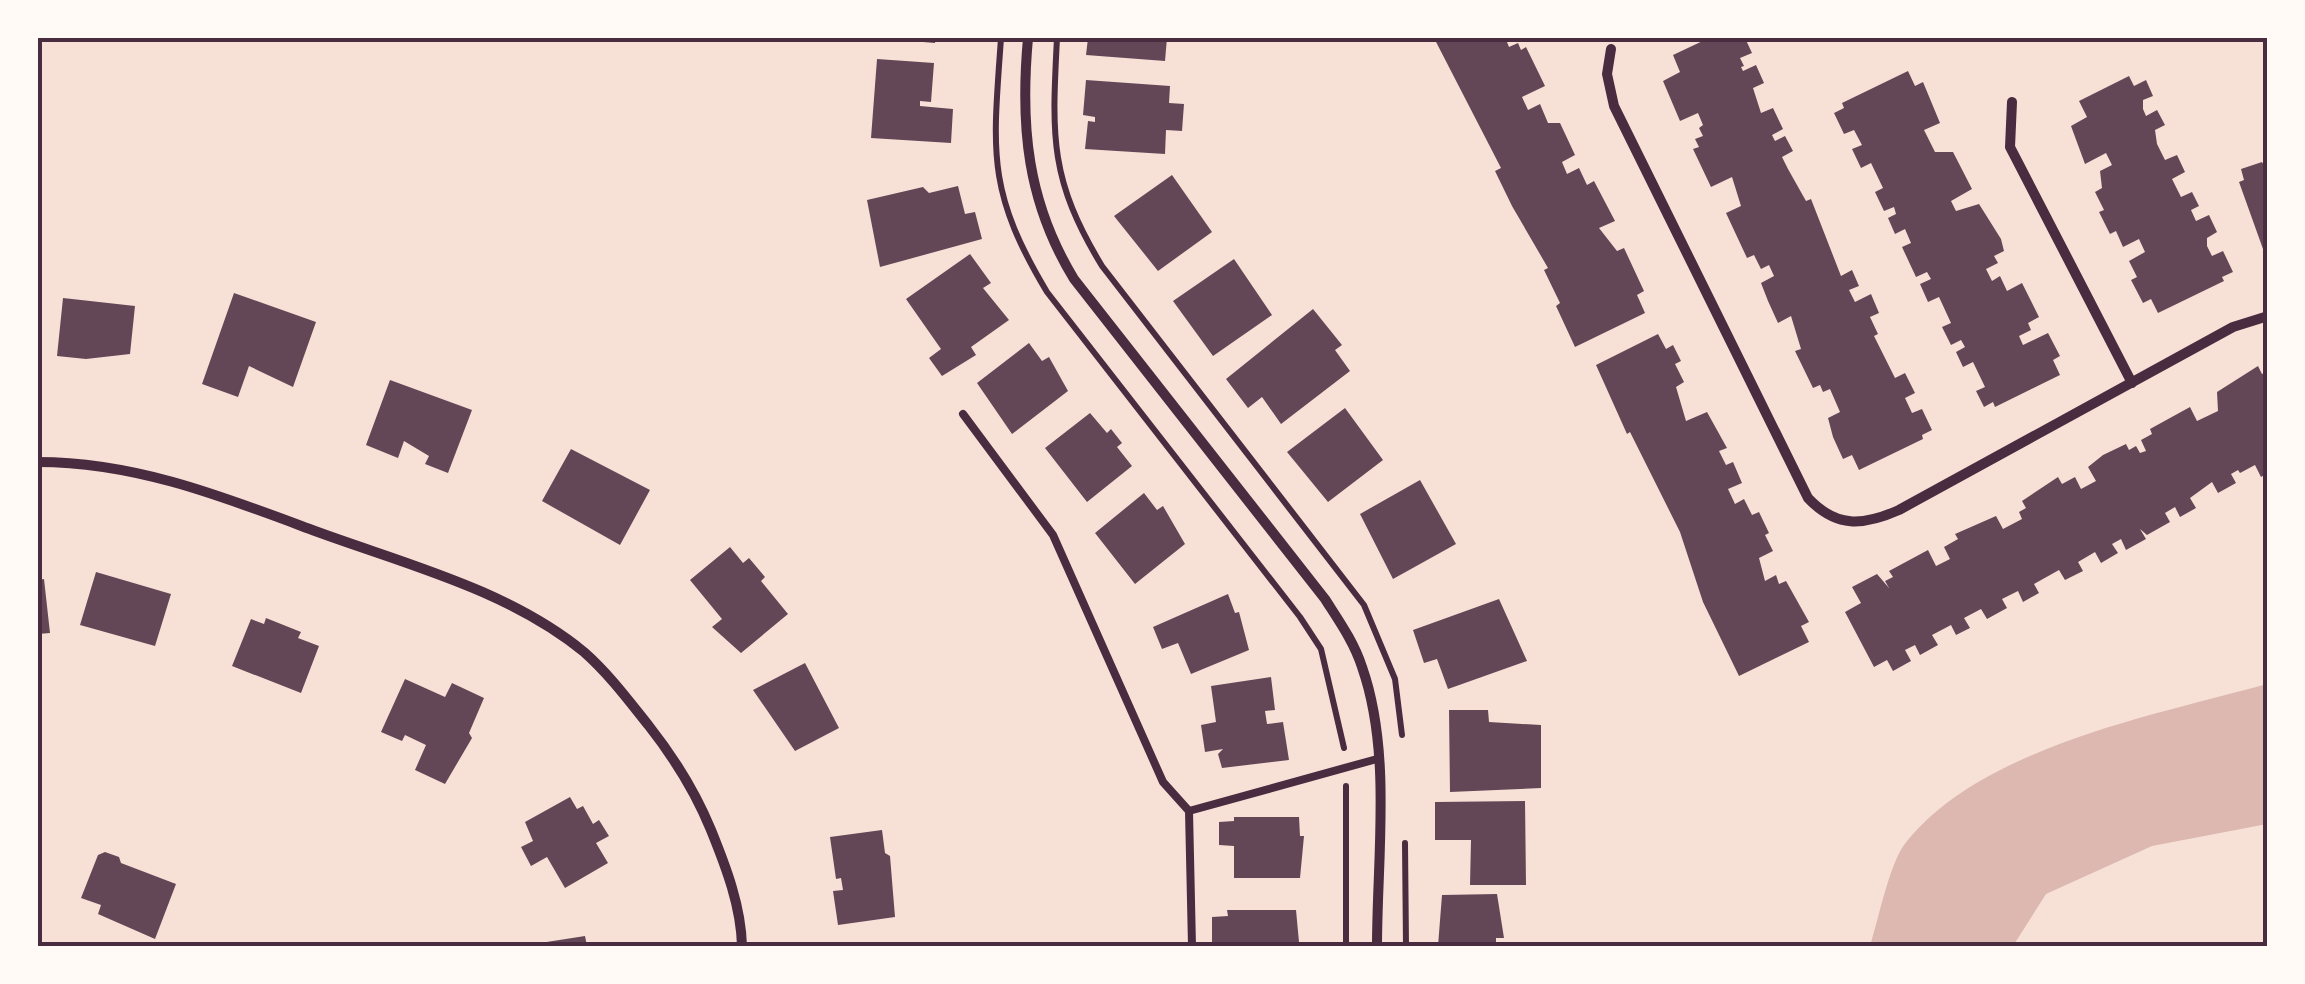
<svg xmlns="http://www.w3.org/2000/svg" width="2305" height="984" viewBox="0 0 2305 984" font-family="Ubuntu,sans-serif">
	<rect width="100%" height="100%" fill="#f7e1d7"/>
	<path fill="#dcb8b0" d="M2267,684v140l-115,22 -106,48 -33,52h-143c8,-25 19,-80 34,-101 74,-97 251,-130 363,-161z"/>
	<path fill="#644757" d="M899,38h37l-1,5 -36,-3z
		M1088,38h79l-2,23 -79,-6z
		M1434,38h83l-10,4 2,5 9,-4 3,7 5,-3 19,39 -23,11 6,13 12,-6 8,19h12l15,32 -13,7 5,12 12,-6 8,17 7,-4 21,40 -16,7 18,23 7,-3 20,43 -7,4 8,18 -70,34 -19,-41 4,-3 -16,-33 4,-2 -36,-62 -17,-35 6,-3z
		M1709,38h21l2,3 13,-3 7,15 -12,5 4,8 -3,1 2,4 13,-6 8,18 -11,5 8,25 12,-5 10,21 -11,6 3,6 10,-5 8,15 -11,6 6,12 18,32 5,-2 30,77 11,-6 7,16 -10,4 6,12 16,-8 8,19 -9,4 8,17 -4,2 21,42 10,-5 10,20 -10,5 7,15 10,-4 10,21 -10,5 1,4 -64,31 -7,-15 -9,4 -10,-22 -5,-19 12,-6 -10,-23 -7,3 -3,-7 -7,3 -18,-37 6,-2 -10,-33 -13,7 -10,-22 -7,-18 13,-7 -5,-11 -8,4 -7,-14 -7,3 -21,-45 15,-7 -9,-29 -21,10 -18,-38 6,-2 -4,-8 8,-3 -4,-8 4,-3 -5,-12 -18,8 -17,-40 17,-9 -7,-17z
		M877,59l57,4 -3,39 -11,-1v5l33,3 -2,34 -80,-5z
		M1908,71l7,15 8,-4 17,41 -16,7 11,22h18l19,37 -21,12 5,10 23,-7 22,35 3,12 -10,5 4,7 -12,6 6,12 8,-5 7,15 15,-8 17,34 -11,6 3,7 -12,6 4,9 25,-12 12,23 -7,4 7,15 -65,32 -2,-5 -9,5 -8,-16 9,-4 -12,-25 -10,5 -7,-15 9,-5 -4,-7 -10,5 -9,-18 9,-4 -12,-26 -11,5 -8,-18 11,-5 -4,-7 -11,5 -14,-30 9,-4 -6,-14 -10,5 -7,-16 8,-4 -2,-7 -10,4 -9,-19 8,-4 -12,-25 -10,5 -9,-19 10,-4 -8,-15 -10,4 -10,-21 10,-5 -2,-5z
		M2129,76l5,10 12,-6 7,16 -10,4v9l3,7 11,-6 8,15 -10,5 2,14 8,16 12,-5 8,17 -13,7 9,18 11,-5 7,14 -8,4 5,11 13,-6 8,17 -10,6v8l5,10 11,-5 10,21 -11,5 2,4 -66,32 -7,-14 -8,4 -12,-23 6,-3 -8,-16 16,-9 -6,-13 -16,8 -7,-16 -6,3 -11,-22 5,-2 -9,-18 7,-4 -2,-17 12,-6 -6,-12 -21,11 -14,-38 16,-9 -8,-16z
		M1086,80l84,6 -1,17 15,1 -2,27 -16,-1 -1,24 -80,-5 3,-28 7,1v-5l-12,-2z
		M2262,162l6,10v75l-5,2 -24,-67 5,-2 -3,-11z
		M1172,175l40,57 -54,39 -44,-55z
		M958,186l7,28 10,-2 7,27 -102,28 -13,-67 56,-13 6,6z
		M970,254l21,29 -8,5 26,32 -38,27 5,8 -34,21 -13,-18 12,-9 -35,-50z
		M1234,259l38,56 -59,41 -40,-55z
		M234,293l82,29 -23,65 -44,-21 -11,31 -36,-13z
		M63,298l72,8 -5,48 -44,5 -29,-3z
		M1313,309l29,36 -7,5 15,21 -69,53 -19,-27 -14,11 -22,-29z
		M1658,334l8,15 7,-4 8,16 -6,3 9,18 -8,5 10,34 21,-9 20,36 -8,3 7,14 7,-3 9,21 -14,6 7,15 9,-5 8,16 7,-3 10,21 -4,2 8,16 -14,7 6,23 11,-6 3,9 7,-3 23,41 -8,4 8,16 -70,34 -36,-74 -23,-70 -50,-100 -3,2 -31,-69z
		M1029,343l13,18 7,-4 19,34 -56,43 -35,-51z
		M2258,366l4,8 6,-3v102l-7,4 -6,-12 -15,8 -2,-3 -7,4 5,9 -18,10 -6,-11 -22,16 6,10 -16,9 -5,-10 -10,6 5,9 -23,13 -7,-6 6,10 -20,11 -5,-11 -9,5 6,9 -17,10 -6,-11 -17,10 5,9 -18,9 -6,-10 -25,14 5,9 -16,9 -5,-11 -16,8 5,9 -20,11 -6,-10 -17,9 6,10 -14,7 -5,-10 -19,10 6,10 -18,10 -5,-10 -10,5 6,11 -18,10 -6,-11 -13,7 -29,-55 16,-9 -9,-16 25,-13 12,14 -4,-7 8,-4 -4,-6 39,-21 8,16 14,-7 -6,-12 14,-8 -3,-5 41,-18 7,13 19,-10 -3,-7 7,-4 -4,-7 36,-24 4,7 13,-7 6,12 15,-8 -8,-14 15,-12 23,-11 3,6 7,-4 4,7 6,-2 -5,-11 11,-6 -2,-5 40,-22 7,14 21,-10 -1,-19z
		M390,380l82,30 -24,63 -23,-9 4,-8 -25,-15 -6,17 -32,-13z
		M1345,408l38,52 -55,42 -41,-50z
		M1090,413l17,20 4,-4 11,14 -5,4 15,19 -45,36 -42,-54z
		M571,449l79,41 -30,55 -78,-44z
		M1420,480l36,64 -63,35 -33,-65z
		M1144,493l13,17 6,-4 22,38 -50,40 -40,-51z
		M730,547l13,16 6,-5 16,19 -4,4 27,33 -47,39 -29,-26 10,-8 -32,-39z
		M96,572l75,22 -16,52 -75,-21z
		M44,579l6,54 -12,1v-54z
		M1228,594l7,19 4,-1 10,38 -58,24 -13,-31 -16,6 -9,-22z
		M1499,599l28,62 -79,28 -11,-30 -13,4 -11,-33z
		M266,618l35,14 -3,6 21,8 -18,47 -69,-27 19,-47 13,5z
		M805,663l34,65 -44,23 -42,-61z
		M1271,677l4,33 -10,1 2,13 16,-2 6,38 -67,8 -4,-14 5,-5 -18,3 -4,-27 15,-3 -5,-36z
		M405,679l40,18 7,-14 32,15 -15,35 3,5 -27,46 -30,-14 11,-25 -21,-10 -3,6 -21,-9z
		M1449,710h39l1,12 52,3v63l-91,4z
		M570,797l7,12 6,-3 10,18 6,-4 10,16 -13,7 12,20 -43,25 -18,-31 -16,9 -10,-19 12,-6 -8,-19z
		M1525,801l1,84h-56l1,-45h-36v-38z
		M1234,817h65l1,19h4l-4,42h-66v-32l-15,-1v-23l15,-1z
		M882,830l3,23 5,3 5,61 -57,8 -5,-34 10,-1 -2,-12 -5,1 -6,-42z
		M105,852l14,5 2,6 55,21 -21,55 -57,-25 3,-9 -20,-7 17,-43z
		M1497,894l7,44h-8v8h-58l4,-51z
		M1227,910h69l3,32 -3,4 -84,-3v-26l16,-1z
		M585,936l2,10h-46l-1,-3z"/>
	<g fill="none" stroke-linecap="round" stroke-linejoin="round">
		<path stroke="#4a2c40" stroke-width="6" d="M1001,38c-8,114 -15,152 46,254l253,325 21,32 23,99
			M1057,38c-5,98 -8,141 45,228l262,339 31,74 7,56
			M1346,786v160
			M1405,843l1,103"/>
		<path stroke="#4a2c40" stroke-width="8" d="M963,414l90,121 110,247 26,29 3,135
			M1189,811l188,-52"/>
		<path stroke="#4a2c40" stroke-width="10" d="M1028,38c-8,88 -1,164 46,241l251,320c14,22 29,43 37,68 30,85 15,191 15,279
			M1611,49l-4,25 7,32 194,392c28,30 55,28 91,12l334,-183 35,-11
			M2012,102l-2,45 122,236
			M38,462c98,0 186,35 277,69 90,33 194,59 269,121 25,22 45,49 65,74 26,33 46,65 62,104 15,37 30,76 31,116"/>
	</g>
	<rect width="2305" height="984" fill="none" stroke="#fffaf5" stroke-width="80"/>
	<rect x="40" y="40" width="2225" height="904" fill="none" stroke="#4a2c40" stroke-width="4"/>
</svg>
